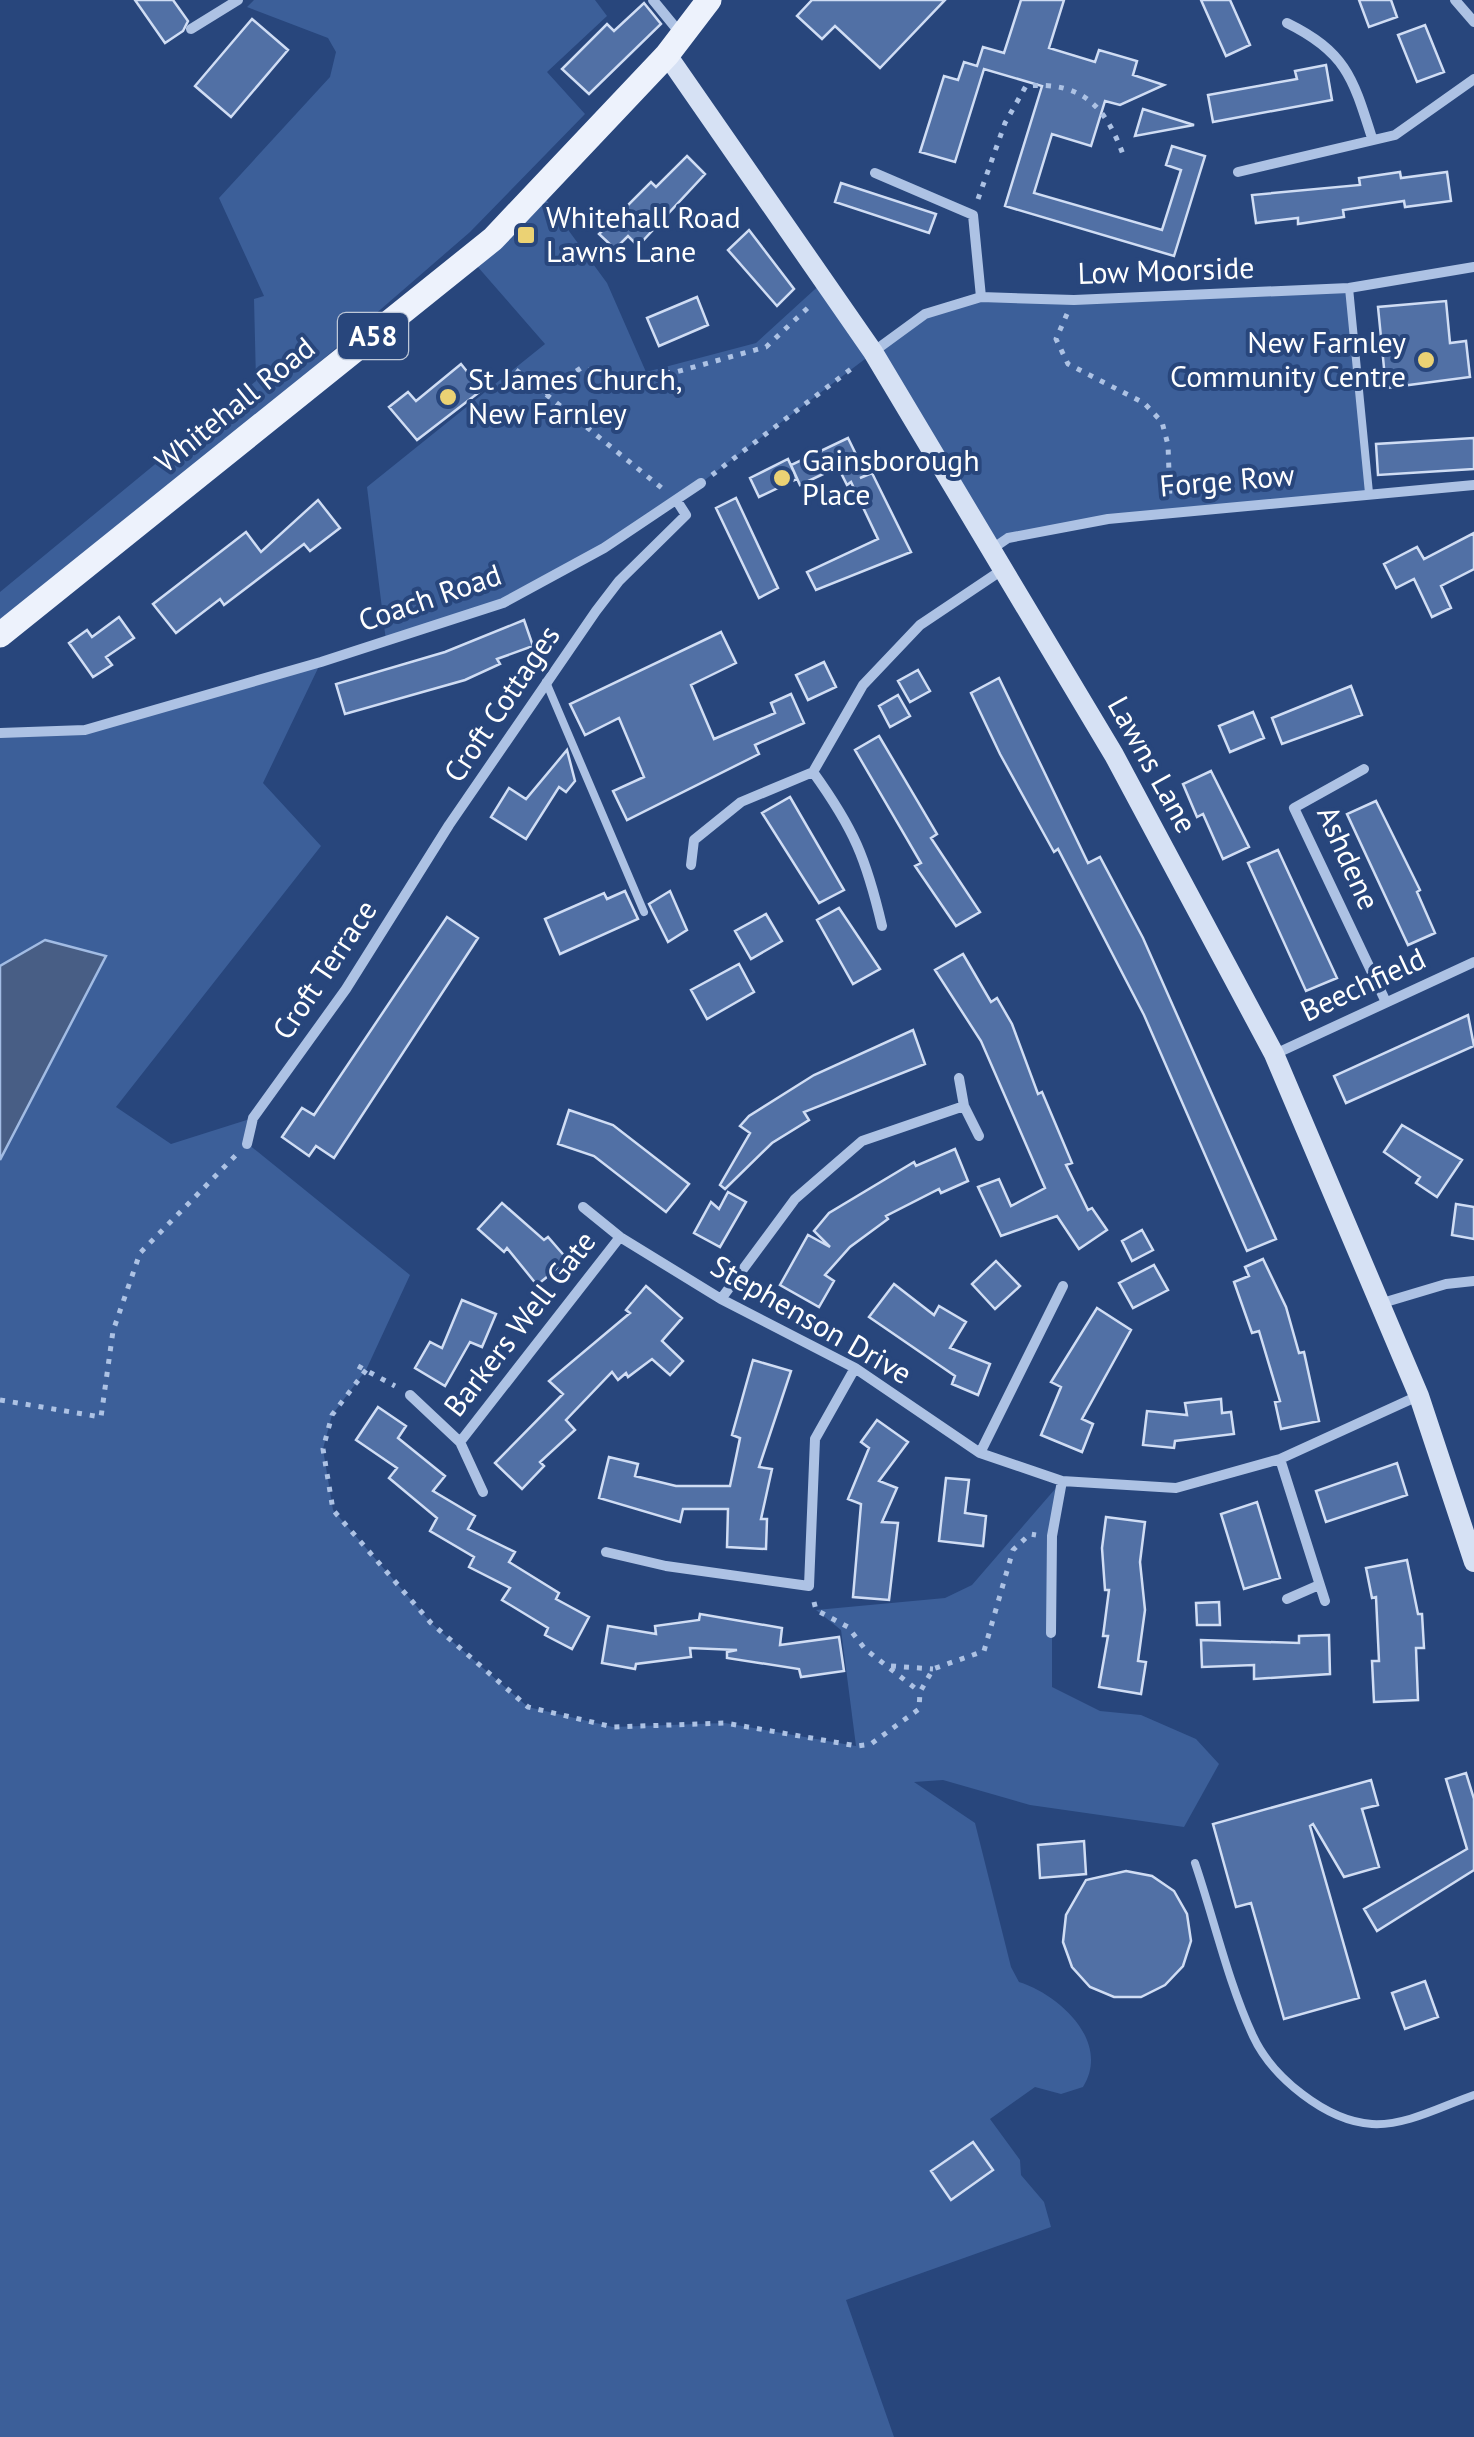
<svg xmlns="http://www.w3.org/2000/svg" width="1474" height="2437" viewBox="0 0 1474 2437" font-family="'PT Sans',sans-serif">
	<rect width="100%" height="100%" fill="#28467c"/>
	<path fill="#3c5f99" d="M254,0h341l12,16 -60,56 38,42 -115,118 -157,136 -313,252v-28l256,-211 -2,-82 10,-3 -45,-98 111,-121 6,-25 -8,-14 -81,-31z
		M539,190l68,93 39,89 110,-29 69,-63 48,72 52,-38 56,-17 93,3 275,-12 20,205 -331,38 -48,20 -117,-198 -196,148 -174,102 -117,38 -19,-154 178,-143 -75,-86z
		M321,662l-58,121 58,63 -205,261 55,37 82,-26 -5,26 162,131 -44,95 -34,45 -9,34 10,61 98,113 97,84 85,20 112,-4 131,23 -15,-116 -25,-20 129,-12 27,-13 90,-104 -10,55v151l48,24 41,4 55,24 23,25 -35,63 -154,-22 -87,-25 -29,2 61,41 36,144 8,15c41,13 92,60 64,105l-22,7 -26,-7 -45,32 30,41 1,15 23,27 7,25 -205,73 48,137h-894v-1277l105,-204 -60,-16 -45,26v-233l85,-3z"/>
	<path fill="#485e85" stroke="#a2bce4" stroke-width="2.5" d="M45,940l61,16 -106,204v-194z"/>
	<path fill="#5170a5" stroke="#d0ddf4" stroke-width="2.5" d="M135,0h38l15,21 -5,10 -18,12z
		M812,0h133l-65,68 -45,-42 -13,13 -25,-23z
		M1021,0h43l-15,48 46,14 4,-12 38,11 -4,14 31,10 -44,20 -15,-4 -14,45 -39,-12 -18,59 128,37 19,-60 -15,-5 6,-19 33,10 -31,100 -169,-50 37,-120 -58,-17 -29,93 -35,-10 24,-76 14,4 6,-18 13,4 6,-19 21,6z
		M1201,0h29l20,45 -24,11z
		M1359,0h32l6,17 -28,10z
		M644,3l17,21 -72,70 -27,-25 45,-45 7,7z
		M252,19l36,31 -57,67 -36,-31z
		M1425,25l19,47 -27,10 -19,-47z
		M1326,65l6,35 -119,22 -5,-27 89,-16 -2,-8z
		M1143,109l51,16 -59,11z
		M687,156l18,18 -67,72 -10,-10 -13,13 -16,-15 52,-52 5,5z
		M1400,172l1,6 46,-6 4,29 -46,6 -1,-6 -61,9 1,7 -46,7v-6l-42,5 -4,-28 108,-10 -1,-7z
		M841,183l95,31 -7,19 -94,-31z
		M749,230l45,59 -17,17 -49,-56z
		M697,297l11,28 -49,21 -12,-28z
		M1446,301l4,42 16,-2 4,36 -84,11 -8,-81z
		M461,364l21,26 -65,50 -28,-33 19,-15 8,9z
		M848,438l18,37 -6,3 12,-5 39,79 -95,38 -9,-18 71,-33 -27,-57 -4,3 -9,-18 -38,18 -9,-20z
		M1474,438v31l-96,6 -2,-31z
		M788,459l9,20 -38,18 -9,-19z
		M736,498l42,90 -19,10 -43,-90z
		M318,500l22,28 -30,23 -6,-7 -80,61 -4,-6 -44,34 -23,-29 93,-72 15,20z
		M1474,533v36l-33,17 10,22 -19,9 -18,-38 -18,9 -12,-24 33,-17 7,12z
		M119,617l15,21 -28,19 6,8 -19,12 -24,-34 18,-13 5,7z
		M524,620l9,26 -36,13 3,5 -35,16 -120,34 -9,-30 109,-32z
		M721,632l15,31 -45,22 23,54 61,-26 -4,-10 20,-9 13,29 -49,22 4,9 -132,66 -14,-29 31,-14 -25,-59 -34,17 -15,-31z
		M824,662l12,25 -28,13 -12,-25z
		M918,670l12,21 -20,11 -12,-21z
		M999,678l89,185 12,-6 43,81 133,301 -29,12 -103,-236 -86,-166 -4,3 -54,-98 -29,-61z
		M1351,686l11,29 -80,29 -10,-26z
		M898,695l12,21 -20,11 -11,-21z
		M1253,712l11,26 -34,14 -11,-26z
		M879,736l58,98 -6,4 49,74 -24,14 -41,-60 6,-3 -66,-113z
		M567,750l8,31 -9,11 -7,-5 -33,52 -35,-22 18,-29 17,11z
		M1211,771l38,76 -26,12 -20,-45 -6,3 -14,-33z
		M790,797l54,93 -25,13 -57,-90z
		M1376,801l44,89 -3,2 18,41 -27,12 -61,-131z
		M1278,850l59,128 -31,13 -58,-128z
		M625,891l13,28 -78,35 -15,-35 59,-26 3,6z
		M670,891l17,39 -19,12 -19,-38z
		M839,908l41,61 -27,15 -36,-64z
		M766,914l16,27 -31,18 -16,-28z
		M447,917l31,21 -144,220 -18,-12 -7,10 -27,-19 20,-29 12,7z
		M963,954l28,48 6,-4 15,26 26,70 4,-2 30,71 -6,2 22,45 4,-2 15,22 -28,19 -22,-33 -56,20 -23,-49 21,-8 12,27 34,-18 -64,-147 -46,-71z
		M739,964l15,28 -47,27 -16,-29z
		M1468,1015l6,31 -128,57 -12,-27z
		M913,1030l12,34 -121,48 5,8 -37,23 -47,46 -5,-4 30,-52 -10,-7 9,-10 65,-41z
		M569,1110l44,15 76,59 -23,28 -72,-56 -36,-12z
		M1402,1125l60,35 -25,37 -21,-14 4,-6 -36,-25z
		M955,1149l13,32 -27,12 -2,-4 -53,27 2,3 -38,28 -25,28 9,6 -15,26 -39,-22 28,-50 22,12 -16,-16 15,-18 85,-51 2,4z
		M728,1192l18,10 -26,45 -26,-14 17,-31 8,7z
		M502,1203l42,37 4,-3 20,23 -31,25 -30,-37 -3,4 -26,-23z
		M1456,1204l18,3v32l-22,-4z
		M1142,1230l11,20 -21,11 -10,-20z
		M1263,1259l23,48 13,46 5,-1 15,69 -38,8 -6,-27 5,-1 -21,-70 -7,2 -18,-51 15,-6 -4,-9z
		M996,1261l24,25 -25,23 -23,-25z
		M1154,1265l14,25 -35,18 -14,-25z
		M894,1284l40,31 5,-9 27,16 -16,26 40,16 -12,31 -26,-11 3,-8 -86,-59z
		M646,1286l36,32 -20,23 21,20 -13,14 -18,-16 -24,18 -2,-4 -8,7 -6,-8 -46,48 9,10 -35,32 4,4 -22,23 -27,-26 68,-69 -14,-13 81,-68 -4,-3z
		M462,1300l34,14 -14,33 -12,-5 -25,44 -30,-18 15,-26 12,6z
		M1097,1308l34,22 -49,89 11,5 -11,28 -41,-17 20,-48 -10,-5z
		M753,1360l38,11 -32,96 13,2 -11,50h6l-1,30 -39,-2 1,-38h-45l-3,13 -81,-24 10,-41 29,7 -3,12 41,10h54l10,-48 -8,-3z
		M1221,1399l1,14 9,-1 3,22 -59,7 -1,7 -31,-3 4,-34 40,4 -2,-12z
		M378,1407l28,19 -8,12 47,38 -12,15 42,25 -7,13 47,23 -6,10 50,31 -3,6 33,18 -17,32 -27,-14 3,-7 -46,-28 8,-12 -41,-21 5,-10 -44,-26 7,-13 -48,-40 8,-10 -41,-28z
		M877,1420l31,22 -29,39 18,7 -15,34 16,1 -9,77 -36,-3 8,-93 -13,-5 21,-51 -8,-6z
		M1397,1463l10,32 -81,27 -10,-31z
		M946,1478l23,2 -4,33 21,3 -3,30 -44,-5z
		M1257,1502l23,76 -36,11 -23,-75z
		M1106,1517l39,5 -5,40 5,48 -7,51 8,1 -5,32 -42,-7 9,-51h-5l6,-46h-4l-3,-42z
		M1407,1560l11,54h4l2,34h-8l2,52 -44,2 -2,-41h7l-3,-64 -4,1 -6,-30z
		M1219,1602l1,23h-23l-1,-22z
		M700,1614l82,14 -2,17 59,-8 5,34 -43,6 -2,-8 -72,-11v-6l10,-2 -47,-2 1,9 -55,7 -1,5 -33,-6 6,-37 48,8 -1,-8 44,-6z
		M1329,1635l1,39 -76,5v-14l-52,2 -1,-27 98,3v-7z
		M1466,1773l8,26v71l-97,61 -13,-22 103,-60 -21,-70z
		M1371,1780l7,25 -16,4 17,58 -35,10 -31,-53 -3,2 49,172 -75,21 -33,-116 -15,4 -23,-83z
		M1084,1841l2,33 -46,4 -2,-33z
		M1126,1871l26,5 22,15 13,23 4,27 -8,25 -18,19 -24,12h-27l-24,-10 -18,-20 -9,-25 3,-27 20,-35z
		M1425,1981l13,36 -33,12 -13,-36z
		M973,2142l20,28 -42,30 -20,-29z"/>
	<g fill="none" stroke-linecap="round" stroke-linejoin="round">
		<path stroke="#adc2e4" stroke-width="5" stroke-dasharray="5 8" stroke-linecap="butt" d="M978,199l27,-76 21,-37c58,-5 81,22 99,74
			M1067,314l-11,25 12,25 76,39 18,19 6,23 2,54
			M516,370l147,119
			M544,393l37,-25 41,9 54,-5 90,-25 47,-44
			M712,475l143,-109
			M358,1366l37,20
			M366,1370l-34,45 -9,34 10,61 98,113 97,84 85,20 112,-4 132,23 14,-2 48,-35 1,-17 13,-23 51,-18 29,-101 17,-16 6,1
			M0,1400l101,17 12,-86 27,-78 98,-100
			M814,1602l2,8 32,17 17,22 55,43
			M891,1666l42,3"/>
		<path stroke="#adc2e4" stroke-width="8" d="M1349,288l20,205
			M546,682l98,230
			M1195,1863c19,56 33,119 58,173 19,41 73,85 119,88 34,2 70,-18 102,-29"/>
		<path stroke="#adc2e4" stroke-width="10" d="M653,0l27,33
			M1455,0l19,22
			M1287,23c59,29 66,55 85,115
			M191,29l47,-29
			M1238,172l157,-37 79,-56
			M875,173l98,42 8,82
			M873,352l52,-38 56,-17 93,3 275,-12 125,-21
			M992,549l16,-11 100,-19 366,-34
			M0,733l85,-3 236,-68 182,-59 101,-55 97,-65
			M1364,769l-70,39 91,192
			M691,865l3,-25 47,-38 72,-30
			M882,926c-16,-68 -28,-97 -69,-154l50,-87 57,-60 82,-55
			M1275,1054l199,-92
			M959,1078l5,28
			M247,1144l6,-26 93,-129 103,-164 147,-214 23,-30 67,-66 -9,-14
			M583,1207l37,30 101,62 134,69 125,85 82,28 114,7 104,-29 138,-63
			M721,1299l74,-100 67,-58 102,-35 15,30
			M1379,1304l67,-20 28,-3
			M410,1395l50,47
			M980,1453l83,-167
			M1280,1459l45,142
			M483,1492l-23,-50 160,-205
			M606,1552l60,14 143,20 6,-147 40,-71
			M1287,1599l32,-14
			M1051,1633l1,-97 10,-55"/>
		<path stroke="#d6e1f4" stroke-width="20" d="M667,55l206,297 241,403 160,299 145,342 55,166"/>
		<path stroke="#edf2fc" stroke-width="25" d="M0,635l493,-396 174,-184 42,-55"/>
	</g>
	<g fill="#ebd274" stroke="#28467c" stroke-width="4">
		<rect x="516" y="225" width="20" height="20" rx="5"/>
		<circle cx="1426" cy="360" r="10"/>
		<circle cx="448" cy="397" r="10"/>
		<circle cx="782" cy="478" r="10"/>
	</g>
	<g text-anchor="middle" stroke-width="8" stroke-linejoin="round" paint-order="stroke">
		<rect fill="#28467c" stroke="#bec8d8" stroke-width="2.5" x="338" y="313" width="70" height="46" rx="8"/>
		<g font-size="28" font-weight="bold" fill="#fff">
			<text x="373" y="346">A58</text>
		</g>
		<g font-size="30" fill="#fff" stroke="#28467c" text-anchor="start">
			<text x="546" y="228">Whitehall Road<tspan x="546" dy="34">Lawns Lane</tspan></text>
			<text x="1406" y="353" text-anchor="end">New Farnley<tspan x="1406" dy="34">Community Centre</tspan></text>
			<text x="468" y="390">St James Church,<tspan x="468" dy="34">New Farnley</tspan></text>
			<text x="802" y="471">Gainsborough<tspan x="802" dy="34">Place</tspan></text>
		</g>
		<g font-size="30" fill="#fff" stroke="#28467c">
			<text transform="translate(1166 271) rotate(-2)" y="10">Low Moorside</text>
			<text transform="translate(235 405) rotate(-39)" y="10">Whitehall Road</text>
			<text transform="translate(1227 481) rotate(-5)" y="10">Forge Row</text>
			<text transform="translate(430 598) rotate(-19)" y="10">Coach Road</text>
			<text transform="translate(502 704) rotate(-56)" y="10">Croft Cottages</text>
			<text transform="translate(1152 765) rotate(61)" y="10">Lawns Lane</text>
			<text transform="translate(1348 858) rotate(66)" y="10">Ashdene</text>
			<text transform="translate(325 970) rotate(-56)" y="10">Croft Terrace</text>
			<text transform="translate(1363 985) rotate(-25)" y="10">Beechfield</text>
			<text transform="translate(811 1320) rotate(30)" y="10">Stephenson Drive</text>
			<text transform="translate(520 1324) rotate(-52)" y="10">Barkers Well Gate</text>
		</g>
	</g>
</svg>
